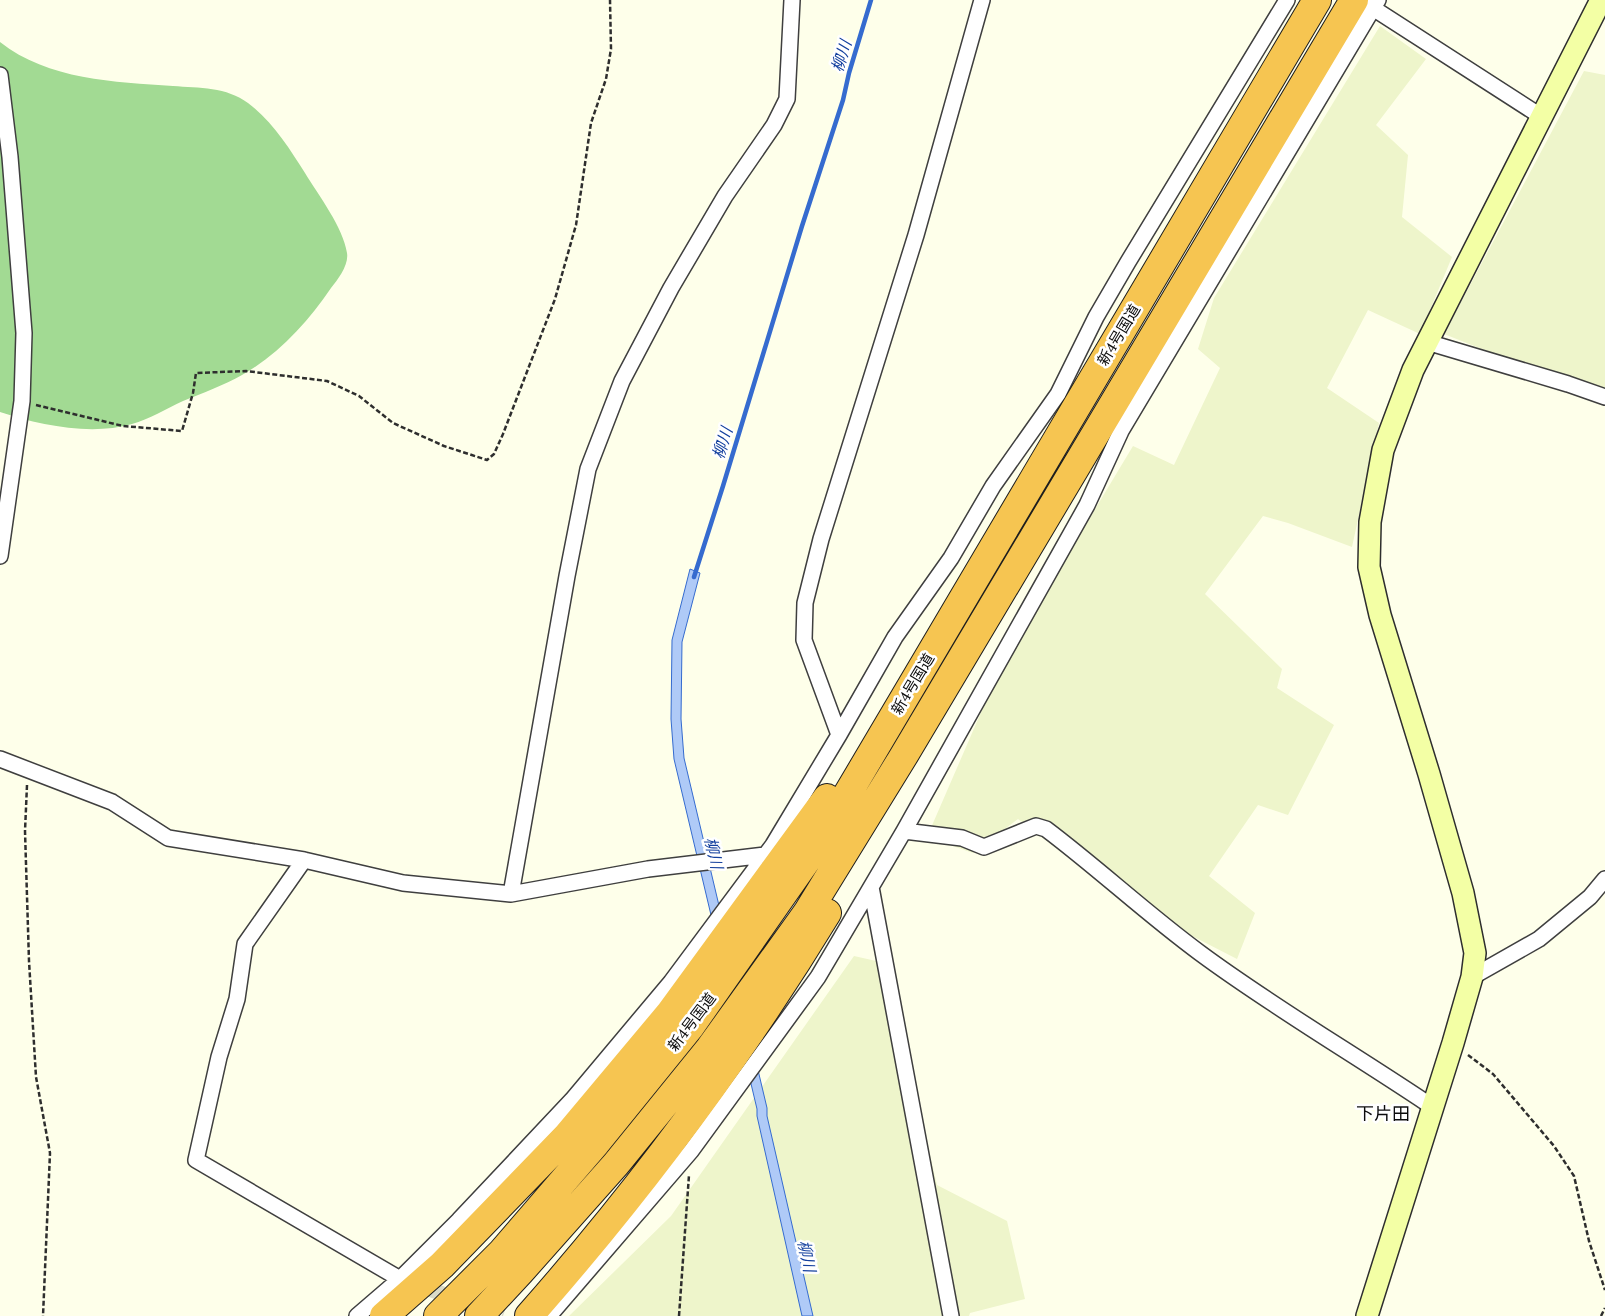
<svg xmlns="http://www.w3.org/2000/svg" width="1605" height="1316" viewBox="0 0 1605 1316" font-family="'PT Serif','Noto Sans JP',serif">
	<rect width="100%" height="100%" fill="#feffea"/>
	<path fill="#eef5cb" d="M1380,26l46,33 -50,66 32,30 -6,62 50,40 -32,77 -52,-24 -41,78 52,35 -27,124 -64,-24 -25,-7 -58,78 77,75 -5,19 57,37 -46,90 -30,-10 -49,71 46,37 -18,46 -109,-56 -110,-84 -45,34 -46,-16 75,-173 131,-218 41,19 46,-97 -22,-19 16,-51z
		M1584,71l21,4v323l-161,-64z
		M854,956l31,7 52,222 70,36 18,78 -55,14 -1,3h-400l102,-100z"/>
	<path fill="#a2da93" d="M0,42c48,38 115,40 173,44 26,2 54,1 75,17 25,19 41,45 57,70 14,23 38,54 42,80 2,12 -9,26 -16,35 -23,34 -52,66 -89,87 -18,10 -39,18 -59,26 -17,8 -34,18 -51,23 -41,12 -93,1 -132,-12z"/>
	<path fill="#afcaf7" stroke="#356bcf" d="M690,569l10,4 -18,69 -1,77 3,39 83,350v8l46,200h-11l-45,-200v-7l-83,-350 -3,-40 1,-79z"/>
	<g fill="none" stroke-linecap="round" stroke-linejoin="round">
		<path stroke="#356bcf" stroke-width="4.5" d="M694,577l29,-91 79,-260 41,-126 6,-27 22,-73"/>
		<path stroke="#dadbc9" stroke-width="15" stroke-dasharray="15 8" stroke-linecap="butt" d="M429,1289l30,11
			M480,1308l23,8"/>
		<defs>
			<path id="street" d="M1365,3l177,114
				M0,75l10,82 14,176 -2,68 -22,155
				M1427,342l141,42 37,13
				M839,735l-35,-95 1,-37 16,-64 95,-304 66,-235
				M0,759l112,43 56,36 136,22 99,23 108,11 137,-25 117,-14
				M904,831l58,7 22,9 52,-21 10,3c53,40 101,85 154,124 73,54 152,100 228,151l5,5
				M304,860l-59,84 -8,55 -18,58 -23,103 204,119 9,3
				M871,887l80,429
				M511,894l56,-318 21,-107 34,-88 49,-93 54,-92 49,-71 13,-26 5,-99
				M1472,977l67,-38 51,-42 15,-18
				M357,1316l43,-37 59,-59 113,-120 99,-118 102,-137 66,-110 56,-98 56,-79 42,-72 65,-92 38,-77 32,-55 159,-262
				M549,1316l142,-165 127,-174 86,-146 183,-326 34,-74 257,-431"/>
			<path id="secondary" d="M1367,1316l86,-273 19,-66 3,-24 -12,-60 -34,-119 -49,-159 -11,-48 1,-45 13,-72 30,-80 188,-370"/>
			<path id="highway" d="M384,1316l58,-51 125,-129 103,-123 157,-215
				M438,1316l64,-64 94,-109 94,-116 128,-183 499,-844
				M479,1316l41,-44 96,-108 94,-116 97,-135 96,-156 451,-757
				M529,1316c111,-126 211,-260 298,-403"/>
		</defs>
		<use href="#street" stroke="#3f3f3f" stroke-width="18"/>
		<use href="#secondary" stroke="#2e2e2e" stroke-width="24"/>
		<use href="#highway" stroke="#1d1d1d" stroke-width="30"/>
		<path stroke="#2e2e2e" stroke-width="2.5" stroke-dasharray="5 2.5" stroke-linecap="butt" d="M36,405l87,21 59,5 11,-38 3,-20 50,-2 81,10 32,15 34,27 51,23 43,14 7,-6 9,-20 52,-135 21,-74 15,-102 15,-44 5,-30 -1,-49
			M27,785l-2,46 4,130 7,116 14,76 -7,163
			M1468,1055l25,19 61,72 20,30 15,65 16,49
			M679,1316l10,-141
			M1601,1316l4,-8"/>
		<use href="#street" stroke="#fff" stroke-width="15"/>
		<use href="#secondary" stroke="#f3ffa5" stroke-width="21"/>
		<use href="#highway" stroke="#f6c551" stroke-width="28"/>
	</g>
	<g text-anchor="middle" stroke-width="5" stroke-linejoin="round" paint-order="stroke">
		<g font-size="15" fill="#0c0c0c" stroke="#fff">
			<text transform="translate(1119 335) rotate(-59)" y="5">新4号国道</text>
			<text transform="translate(913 684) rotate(-59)" y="5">新4号国道</text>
			<text transform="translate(692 1022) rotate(-53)" y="5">新4号国道</text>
		</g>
		<g font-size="16" font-style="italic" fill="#14409e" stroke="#fff">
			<text transform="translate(841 56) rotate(-73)" y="6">柳川</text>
			<text transform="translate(722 443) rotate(-73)" y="6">柳川</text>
			<text transform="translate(714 853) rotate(77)" y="6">柳川</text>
			<text transform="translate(807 1256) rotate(78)" y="6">柳川</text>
		</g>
		<g font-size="18" fill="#0c0c0c" stroke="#fff">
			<text x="1383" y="1120">下片田</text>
		</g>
	</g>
</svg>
